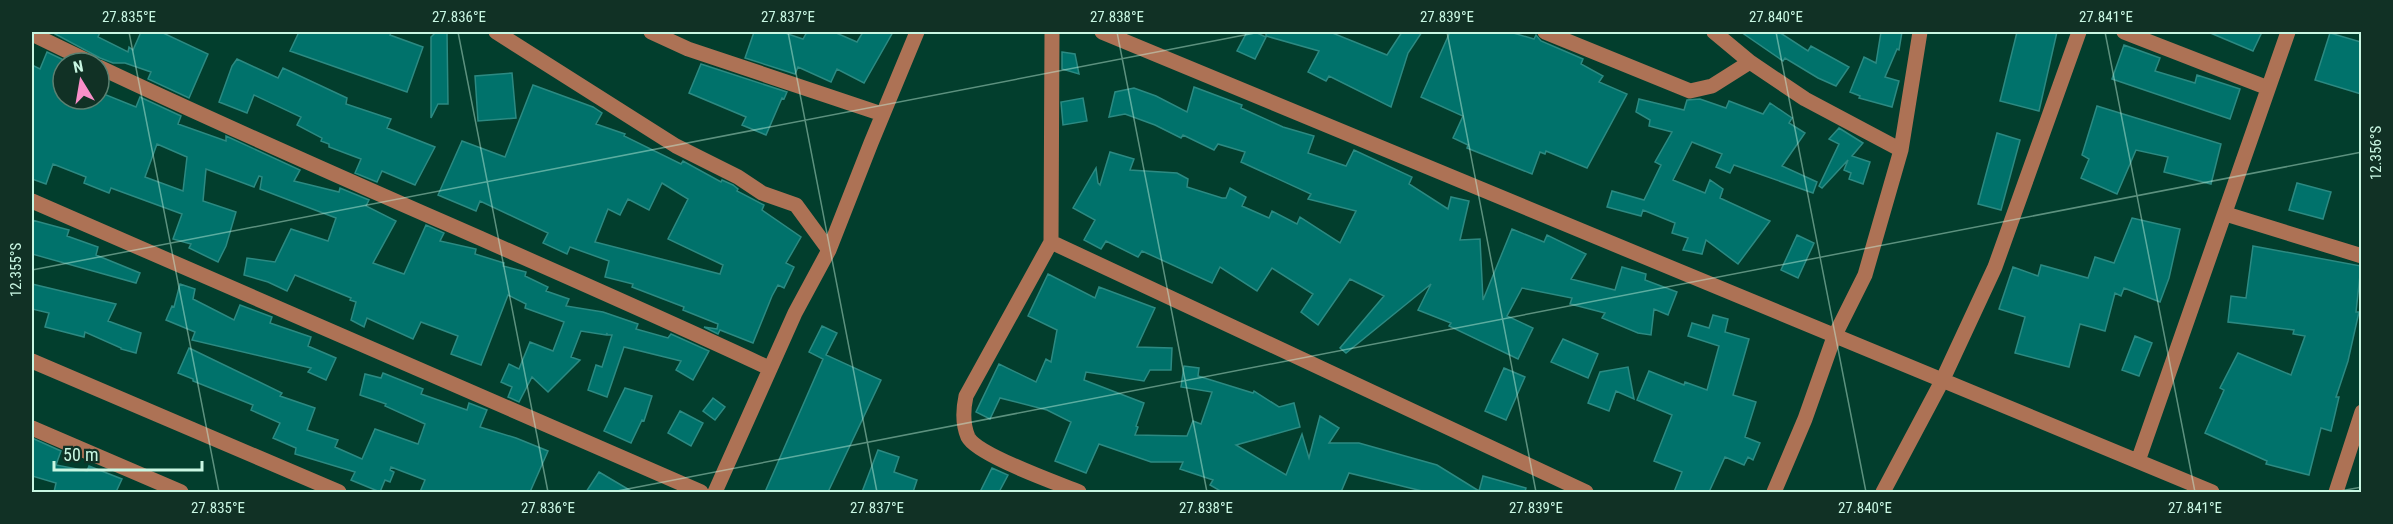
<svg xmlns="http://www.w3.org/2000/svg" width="2393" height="524" viewBox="0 0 2393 524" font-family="'Roboto Condensed',sans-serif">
	<rect width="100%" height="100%" fill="#023e2d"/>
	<path fill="#00726b" stroke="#2c8a82" stroke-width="1.5" fill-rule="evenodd" d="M56,32h44l-2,5 30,15 1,-5 4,3 8,-18h20l47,22 -19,44 -41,-19 3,-7 -26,-9h-12l-13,-5 -45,-24z
		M299,32h93l-2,3 33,12 -16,45 -117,-41z
		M436,32h11l1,72h-10l-7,14v-81z
		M754,32h28l21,7 4,-7h27l23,10 6,-10h30l-29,51 -27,-14 -6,13 -33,-15 -3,7 -50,-16z
		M1247,32h8l11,5 -11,22 -18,-8z
		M1266,32h64l57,23 15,-23h20l-14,21 -17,54 -62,-31 -3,5 -18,-9 11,-21 -53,-15z
		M1450,32h60l24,7 2,-4 5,6 42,18 -2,5 22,12 -4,6 28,12 -40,74 -41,-17 -1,3 -5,-2 -8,22 -65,-26 1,-3 -15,-7 10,-22 -42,-19z
		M1741,32h38l29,19 3,-5 38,21 -13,19 -18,-8 -33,-20 -2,3z
		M1881,32h21l-3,18 -2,-1 -12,28 14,4 -7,26 -33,-9 1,-2 -10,-4 14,-35 12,6z
		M2017,32h40l-18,79 -39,-10z
		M2208,32h54l-9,19z
		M2330,33l31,9v52l-46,-14z
		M2124,45l36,13 -5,13 40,12 2,-8 43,14 -10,30 -118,-40z
		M47,52l23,11h-7v36h36v-7l37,15 4,-10 41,19 -3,8 48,17v-5l74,34 -6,11 45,11 1,-4 29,12 -3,6 30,15 -23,42 31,11 22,-49 18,8 -4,8 36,8 -1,5 29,9 -1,3 23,6 -1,4 23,11 -2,4 23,8 -3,7 37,6 35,12 -2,5 32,9 3,-4 38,17 -16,29 -17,-10 5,-9 -57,-14 -17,50 -19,-7 8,-25 6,2 10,-32h-5v-2l-1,2 -25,-4 -10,26 9,3 -32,32 -16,-15 -13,25 -11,-5 4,-10 -11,-5 8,-18 10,5 11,-27 23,9 11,-29 -39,-14 1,-4 -18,-9 -27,70 -30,-11 7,-18 -37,-14 -8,17 -46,-21 -3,9 -13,-7 5,-18 -6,-2 1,-2 -56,-23 -8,16 -19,-9 -24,-7 3,-17 28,4 16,-33 37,12 8,-23 -76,-29 2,-12 -3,-1 -5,11 -48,-18 -3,32 33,11 -10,34 -8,16 -29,-14 2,-4 -18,-5 9,-25 -71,-26 -2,5 -25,-10 2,-6 -33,-13 -7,20 -14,-5v-114l8,4zM157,144l30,13 -4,34 -38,-14z
		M1062,52l13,2 4,20 -17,-5z
		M237,59l41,19 5,-10 64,30 -1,6 45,15 -4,9 48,19 -20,38 -33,-14 -5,11 -22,-9 6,-14 -32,-12v-3l-8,-3 1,-3 -25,-13 4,-8 -47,-22 -7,18 -28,-11 13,-36z
		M701,64l86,28 -3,7 -2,-1 -16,37 -24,-10 4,-8 -57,-24z
		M512,73l4,45 -38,3 -3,-45z
		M533,85l60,22 9,6 -6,11 29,10 -1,2 57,28 2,-3 38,21 1,-2 11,5 5,4 -1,2 27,14 -2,5 39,27 -15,26 8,4 -10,21 -6,-3 -6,11 -19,47 -33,-13 -2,4 -14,-7 13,2 1,-5 -35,-14 1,-3 -52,-20 1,-3 -28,-7 4,-16 -39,-14 -3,7 -24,-11 5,-10 -68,-32 -4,10 -38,-16 24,-54 43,16zM662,183l26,16 -20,40 55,26 -3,9 -125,-32 13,-33 12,6 8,-16 21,11z
		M1194,87l48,18 -1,3 42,19 31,9 -6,17 38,13 8,-16 58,27 -3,7 39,25 3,-12 18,4 -9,39 20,-1 3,61 29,-71 32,13 3,-7 39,19 -15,25 44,11 7,-23 24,7 -1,6 32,12 -9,23 -14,-6 -3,26 -13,-2 -36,-15 3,-5 -35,-9 2,-6 -50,-10 -15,28 26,12 -15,31 -69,-33 2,-3 -33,-13 13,-26 -85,69 -6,-5 44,-52 -34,-17 -32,46 -17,-13 12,-18 -41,-26 -15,23 -37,-24 -8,16 -70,-32 -4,6 -32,-16 -5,8 -17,-9 11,-20 -22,-12 23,-40 2,15 2,2 10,-33 24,7 -4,11 47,3 11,6 -1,8 35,11h4l4,-10 16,9 -4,9 27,12 3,-7 25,13 3,-7 40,26 16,-32 -48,-12 3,-5 -70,-32 4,-10 -27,-8 -4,6 -31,-15 -2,3 -26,-13 -30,-11 -16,3 6,-25 19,-4 22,8 31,16z
		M1083,98l4,23 -24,4 -2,-23z
		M1639,99l45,11 3,-10 13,-1 26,9 3,-7 34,13 7,-11 22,15 -3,5 16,10 -23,33 35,16 -4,11 -79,-28 -4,8 -14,-6 6,-13 -30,-12 -19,38 32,13 5,-13 13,9 -3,9 50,23 -32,43 -32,-24 -4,14 -19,-4 5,-12 -16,-5 3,-10 -32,-13 -2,6 -34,-9 5,-16 32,9 17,-35 -6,-3 17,-30 -23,-6 1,-6 -14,-8z
		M2097,106l124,38 -10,40 -47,-12 4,-15 -32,-7 -19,44 -36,-16 8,-19 -7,-4z
		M1839,128l24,15 -11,13 18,6 -7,22 -14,-5 2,-6 -7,-3 4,-10 -26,28 -3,-2 20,-42 -10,-5z
		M1997,133l23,7 -19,70 -23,-6z
		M2297,183l34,9 -8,27 -34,-9z
		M2132,218l48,11 -11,49 -9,24 -36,-14 -3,8 -6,-3 -10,38 -25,-7 -11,43 -54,-14 10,-36 -26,-8 14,-42 25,9 3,-11 47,13 7,-21 19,6z
		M32,220l37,10 -2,6 31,11 -2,8 44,18 -4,10 -104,-29z
		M1797,235l17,8 -16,35 -17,-8z
		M2253,246l108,20 -5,46h3l-11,49 -12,36h3l-8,34 -10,-3 -12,47 -43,-11 1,-3 -62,-28 19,-43 -4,-2 18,-35 53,22 14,-39 -12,-2 1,-4 -66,-8 3,-26 15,2z
		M1048,274l47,24 4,-11 56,21 -18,39 35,1 -1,22h-21l-6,11 -58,-9 -2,8 60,23 -8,23 2,1 -3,8 52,1 6,-15 8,3 11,-32 -31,-5 3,-21 15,2 -1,8 55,17 1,-2 25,16 15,-4 6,24 -64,18 50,30 16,-41 7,24 11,-42 19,12 -10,15h30l78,22 42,26 4,-15 43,12 -1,4h-99l-77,-19 -8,19h-119l-12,-7 3,-5 -33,-11 3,-7h-32l-52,-18 -13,29 -31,-12 16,-39 -24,-12 -47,-12 -10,21 -14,-7 23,-48 37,18 10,-23 5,3 6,-32 -29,-14z
		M32,284l84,20 -8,17 33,12 -5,20 -15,-4v-1l-36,-16 -1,5 -39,-10 4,-14 -17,-4z
		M180,284l15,5 -2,10 41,21 6,-15 32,12 -2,6 41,14 -3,9 28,12 -10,22 -18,-8 3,-4 -119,-28 3,-8 -29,-12 6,-14 2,1z
		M1713,315l15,4 -3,13 24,7 -16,56 23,7 -11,35 15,6 -7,17 -5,-3 -4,8 -19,-8 -16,35h-35l8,-20 -28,-11 18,-46 -35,-15 12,-29 35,14 1,-3 22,8 12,-44 -31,-10 4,-13 17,5z
		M822,326l15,7 -11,22 55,25 -53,112h-63l58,-133 -14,-7z
		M2135,336l17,7 -13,33 -17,-6z
		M1563,339l35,15 -10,24 -37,-16z
		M189,348l93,45 -2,3 35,12 -8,22 31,10 -3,7 27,12 13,-30 43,15 7,-20 -40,-18 1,-2 -26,-9 5,-21 16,4 2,-5 40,16 -2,5 46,16 2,-7 18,7 -7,17 36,11 32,13 -18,41h-110l5,-12 -34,-13 -1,3 4,2 -4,10 -5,-2 -5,12 -29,-12 4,-8 -60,-18 1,-6 -23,-10 7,-15 -29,-13 2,-5 -60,-24v-2l-15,-6z
		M1628,367l6,32 -18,-8 -7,20 -21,-8 12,-31z
		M1504,368l21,9 -19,43 -21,-9z
		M625,388l27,8 -8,25 -2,-1 -11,23 -27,-12z
		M713,398l12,9 -10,13 -12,-9z
		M680,411l23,12 -12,23 -23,-13z
		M32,438l29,13 -5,14 31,6 2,-5 33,13 -6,13h-62l2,-9 -24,-7z
		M878,450l21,7 -5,15 23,8 -4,12h-51z
		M992,468l16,7 -9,17h-19z
		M599,472l34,20h-47z"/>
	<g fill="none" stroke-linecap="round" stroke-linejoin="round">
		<path stroke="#ad7255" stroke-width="15" d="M496,32l180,114 62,31 24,16 34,12 33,45
			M651,32l37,17 194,65
			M1052,32l-1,210 535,250
			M1102,32l1110,460
			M1545,32l145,59 22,-5 38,-24
			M1714,32l36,30 55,37 96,51
			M2124,32l144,56
			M32,34l60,29
			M99,67c221,105 448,197 670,301
			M32,201l669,291
			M2226,214l136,42
			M1051,242l-85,154c-3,14 -4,27 2,41 9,18 89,46 111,55
			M32,361l307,131
			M32,428l149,64
			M2138,461l150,-429
			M715,492l80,-179 34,-63 42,-107 46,-111
			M1774,492l31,-73 29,-82 31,-62 36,-125 19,-118
			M1883,492l59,-111 53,-114 84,-235
			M2336,492l26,-80"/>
	</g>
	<path fill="none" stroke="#c9f7e3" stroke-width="1.5" stroke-opacity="0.45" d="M129,32l90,460M458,32l90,460M788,32l89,460M1117,32l90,460M1447,32l89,460M1776,32l90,460M2105,32l90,460M32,270l1228,-238M612,492l1750,-340M2335,492l27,-5"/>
	<rect width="2393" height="524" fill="none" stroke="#113125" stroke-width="66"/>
	<g transform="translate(81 81) rotate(349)"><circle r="28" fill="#113125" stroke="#5b8071" stroke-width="1.5"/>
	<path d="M0-4.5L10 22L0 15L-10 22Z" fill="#f98fc9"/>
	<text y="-9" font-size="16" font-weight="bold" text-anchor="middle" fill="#c9f7e3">N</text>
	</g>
	<path d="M54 461v9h148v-9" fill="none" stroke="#c9f7e3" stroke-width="3"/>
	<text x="63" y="461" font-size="18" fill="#c9f7e3" stroke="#113125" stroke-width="4.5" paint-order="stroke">50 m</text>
	<rect x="33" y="33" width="2327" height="458" fill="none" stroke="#c9f7e3" stroke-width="2"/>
	<g font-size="15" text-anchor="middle" fill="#c9f7e3">
		<text x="129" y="22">27.835°E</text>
		<text x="459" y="22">27.836°E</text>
		<text x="788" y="22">27.837°E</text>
		<text x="1117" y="22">27.838°E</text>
		<text x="1447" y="22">27.839°E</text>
		<text x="1776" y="22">27.840°E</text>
		<text x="2106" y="22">27.841°E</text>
		<text transform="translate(2376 153) rotate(-90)" y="5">12.356°S</text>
		<text transform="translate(16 270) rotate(-90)" y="5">12.355°S</text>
		<text x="218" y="513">27.835°E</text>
		<text x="548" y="513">27.836°E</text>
		<text x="877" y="513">27.837°E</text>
		<text x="1206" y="513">27.838°E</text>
		<text x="1536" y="513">27.839°E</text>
		<text x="1865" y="513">27.840°E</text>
		<text x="2195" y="513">27.841°E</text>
	</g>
</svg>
